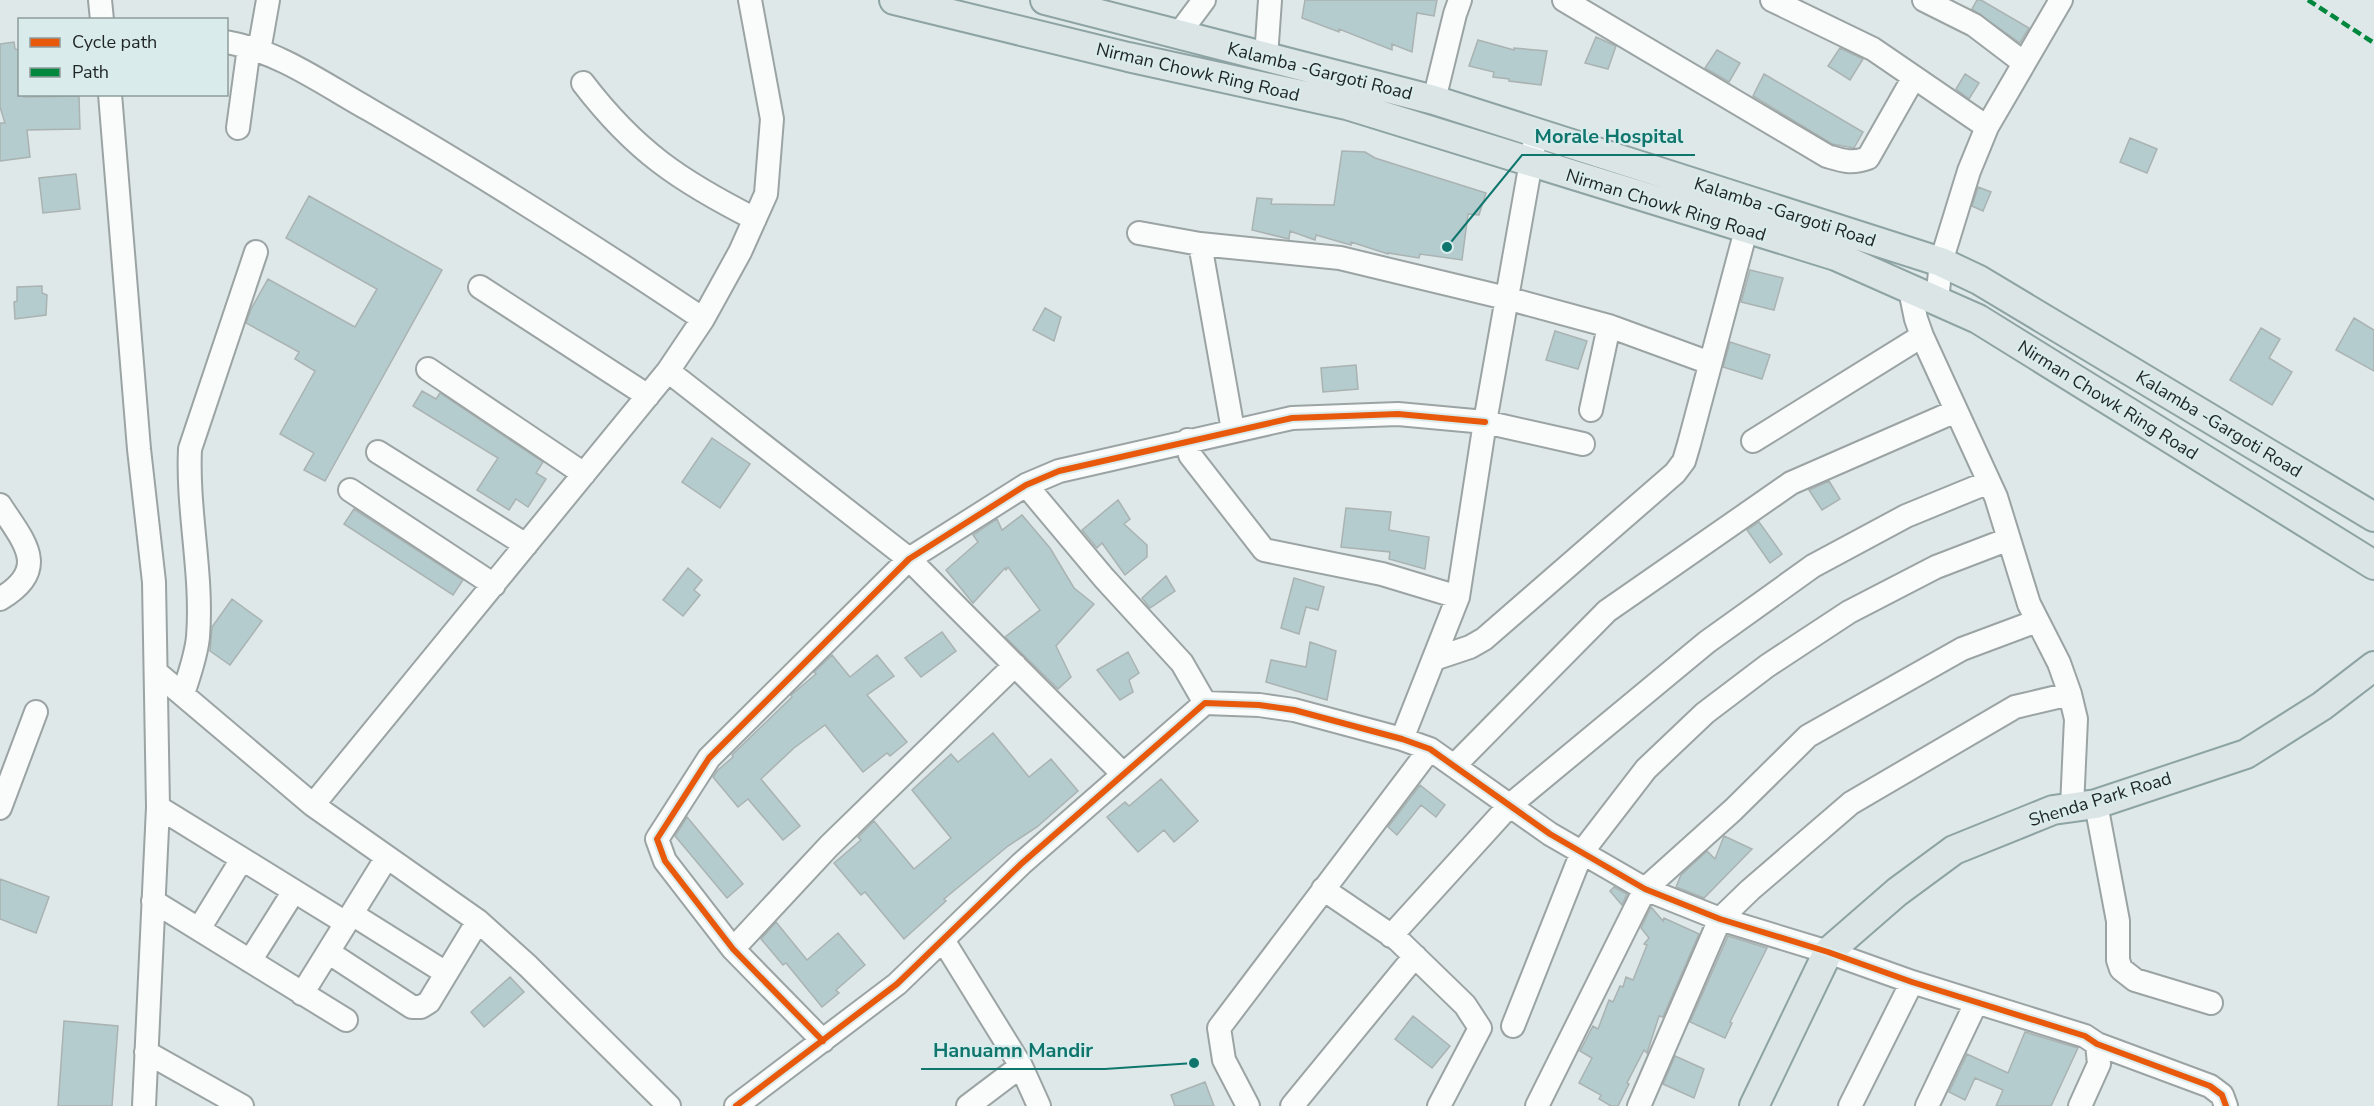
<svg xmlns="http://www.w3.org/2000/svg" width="2374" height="1106" viewBox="0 0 2374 1106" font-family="'Nunito Sans',sans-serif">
	<rect width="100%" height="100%" fill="#dee8e8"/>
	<path fill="#b4ccce" stroke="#aab2b2" stroke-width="1.5" d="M1305,0h132l-3,16 -17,-3 -5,39 -20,-8v6l-53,-21v3l-37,-14z
		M1977,0h4l48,28 -9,15 -48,-34z
		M1596,37l20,9 -8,23 -23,-6z
		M1478,40l36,10v-2l33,3 -6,34 -32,-4v-2l-16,-2 1,-5 -25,-6z
		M14,42l1,7 4,1 1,44h3l1,3 55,-1 1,33 -53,1 3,27 -30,4v-38h5l-5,-16v-63z
		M1840,48l23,11 -13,21 -22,-14z
		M1717,50l23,13 -11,19 -24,-14z
		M1764,74l99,58 -9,16 -22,-4 -79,-48z
		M1965,74l14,9 -10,16 -13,-10z
		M2130,138l27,11 -10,24 -27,-11z
		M1342,151l23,1 10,6 111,35 -7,22 -11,-1 -6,46 -42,-6 -1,4 -31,-5v1l-37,-12v3l-35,-10 -1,5 -25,-9 -1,8 -37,-9 5,-32 15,1 -1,5 63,1z
		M76,174l4,35 -37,4 -4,-35z
		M1978,187l13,5 -8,19 -11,-5z
		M309,196l133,74 -117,211 -21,-11 10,-17 -34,-19 35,-63 -20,-12 4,-7 -53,-29 5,-14 17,-30 87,48 22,-38 -91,-51z
		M1750,270l33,8 -9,32 -33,-8z
		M42,286v7l5,2 -1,20 -31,4 -1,-17 3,-1v-14z
		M1045,308l16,9 -7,24 -21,-11z
		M2354,318l20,12v41l-38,-21z
		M2261,328l19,11 -11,19 23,14 -20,33 -42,-25z
		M1555,331l32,10 -9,28 -32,-9z
		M1730,342l40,13 -8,24 -39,-12z
		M1356,365l2,24 -35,3 -2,-24z
		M422,391l14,8 4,-6 103,69 -7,11 10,6 -18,28 -12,-8 -7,11 -32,-20 21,-32 -85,-52z
		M712,438l38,26 -30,44 -38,-26z
		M1829,481l11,18 -18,11 -13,-20z
		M1118,500l12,19 -6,5 23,21v12l-22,18 -23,-32 -5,5 -15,-18z
		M1346,508l45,4 -2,18 40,7 -4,32 -36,-10 1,-7 -49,-5z
		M354,509l109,71 -10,15 -109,-71z
		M1022,515l28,33 24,40 20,16 -38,42 15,31 -13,12 -53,-52 35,-27 -32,-43 -2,3 -1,-2 -32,35 -27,-33 32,-28 -5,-7 24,-16 5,11z
		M1759,522l23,32 -12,9 -23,-33z
		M688,568l14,12 -8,10 6,5 -17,21 -20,-16z
		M1166,576l9,15 -25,17 -8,-10z
		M1294,578l30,9 -6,23 -12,-3 -7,27 -18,-6z
		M232,599l30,22 -32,44 -20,-14 2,-24z
		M942,632l14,19 -35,26 -16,-19z
		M1310,642l26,9 -9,49 -61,-18 5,-22 35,7z
		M1128,652l11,21 -10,7 4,12 -13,8 -23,-30z
		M832,655l18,22 27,-22 17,21 -27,19 40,47 -17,14 -3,-3 -24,19 -38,-47 -31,23 -33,31 39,47 -17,14 -35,-41 -10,8 -25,-30 5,-7 15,-13 -1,-2 60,-58 -1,-2 6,-5 19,-16 -2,-2z
		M993,733l36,44 22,-18 27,32 -41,36 -29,19 -64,53 2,2 -42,38 -39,-47 -4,3 -27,-32 27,-23 -3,-3 16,-16 40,48 37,-31 -39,-48 39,-36 7,8z
		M1161,779l37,42 -24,21 -10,-12 -26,22 -31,-35 18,-15 4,4z
		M1420,785l25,20 -9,12 -15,-12 -24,30 -9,-8z
		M687,817l56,67 -16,14 -52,-62z
		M1724,836l28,13 -48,49 -28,-11 5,-12 26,-24 8,8z
		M0,879l49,18 -13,36 -36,-14z
		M1614,887l13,7 -5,11 -12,-14z
		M1651,907l12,14 1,-3 35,16 -36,83 -4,-1 -12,37 -3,-3 -17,33 2,1 -11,22h-7l-12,-7 2,-4 -22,-12 13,-25 -12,-7 13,-25 5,3 11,-29 4,2 7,-16 3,1 3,-10 7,3 14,-35 -3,-1 5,-6 -8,-10z
		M776,922l31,38 31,-27 27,32 -29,25 3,3 -17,14 -36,-44 -3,2 -22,-26z
		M1728,936l39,12 -37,74 2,1 -7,15 -35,-16z
		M510,977l14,15 -40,35 -13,-15z
		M1413,1016l37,30 -18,22 -37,-29z
		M64,1021l54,5 -6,80h-54z
		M2025,1032l53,16 -27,58h-55l7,-16 -28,-12 -10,22 -16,-8 18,-38 41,19z
		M1675,1056l29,13 -10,29 -31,-14z
		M1205,1082l9,24h-39l-4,-11z"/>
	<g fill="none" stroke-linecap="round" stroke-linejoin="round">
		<defs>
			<path id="minor" d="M100,0l2,20
				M1564,0l263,156c17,5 24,8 41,2l46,-81
				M1772,0l101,49 114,78
				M1924,0l50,25 50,38
				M1178,35l26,-35
				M226,42c53,9 99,43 144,68 114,66 224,136 333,209
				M259,51l9,-51
				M1266,57l4,-57
				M583,83c52,68 97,98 172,136
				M110,94l29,355 15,133 4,225 -14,299
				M1434,100l21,-86 5,-14
				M238,128l11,-81
				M1139,233l61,11 140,14 166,40 103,28 101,37
				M1200,244l33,186
				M480,287l168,109
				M1910,290l6,29 6,17 74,161 33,107 30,59 11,31 6,25 -4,88
				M1937,301l4,-39 28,-91 18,-44 74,-127
				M428,369l156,105
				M668,371l241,188 214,215
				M1591,410l18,-84
				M1188,440l2,15 74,95 118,24 76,23
				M1753,441l169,-105
				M378,452l148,93
				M1026,485l78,93 78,85 23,40
				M350,490l144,95
				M0,505c24,37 51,64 0,94
				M1434,659l36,-12 14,-8 191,-166 9,-12 5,-17 57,-214
				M157,673l156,132 165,116 50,45 141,140
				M183,694c6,-19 13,-37 15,-57 5,-63 -11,-126 -8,-188l66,-197
				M1402,739l56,-142 27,-175 49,-277
				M1454,766l153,-155 184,-128 165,-72
				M2096,804l22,117v39l3,9 14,11 76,23
				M313,805l355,-434 35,-52 37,-67 26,-58 6,-75 -22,-119
				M158,807l188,116
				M0,808l36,-96
				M1323,889l75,51 67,65 15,23 -41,78
				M153,901l193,119
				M352,914l94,59
				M199,929l43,-70
				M1391,936l118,-130 198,-164 106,-76 93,-50 83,-34
				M943,940l78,126 18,40
				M733,949l96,-103 186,-181
				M328,952l84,55h9l8,-5 49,-81
				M250,961l44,-70
				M302,994l85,-137
				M1513,1026l69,-174 64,-83 59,-56 62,-47 82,-54 87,-45 73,-28
				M823,1041l-90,-92 -68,-88 -8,-22 52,-81 200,-199 117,-74 33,-14 233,-53 106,-4 87,8 98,22
				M146,1052l96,54
				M736,1106l161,-122 124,-120 184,-161 54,2 35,5 108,29 28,10 120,85 95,55 75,30 108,33 84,30 173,54 12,8 113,42 12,9 4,11
				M968,1106l53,-40
				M1248,1106l-24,-46 -5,-32 211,-279
				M1292,1106l123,-150
				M1537,1106l108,-217 88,-79 75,-74 154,-87 75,-28
				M1639,1106l81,-187 30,-29 101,-87 164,-96 55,-13
				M1850,1106l62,-124
				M1927,1106l49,-103
				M2080,1106l19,-42 -2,-20"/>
			<path id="major" d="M894,0l234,57 219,48 489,151 142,63 396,246
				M1045,0l389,100 507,162 38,18 395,237
				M1754,1106l74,-154 69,-60 57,-42 99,-40 43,-6 150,-50 76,-48 52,-40"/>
		</defs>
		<use href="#minor" stroke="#9ba3a3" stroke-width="26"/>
		<use href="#major" stroke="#8ea3a4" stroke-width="32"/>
		<use href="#minor" stroke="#fafcfc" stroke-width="22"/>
		<use href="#major" stroke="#dbe5e5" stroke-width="28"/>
		<path stroke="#00873e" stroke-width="4.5" stroke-dasharray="9 4.5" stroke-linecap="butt" d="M2308,0l66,43"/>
		<defs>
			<path id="cycleway" d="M823,1041l-90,-92 -68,-88 -8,-22 52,-81 200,-199 117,-74 33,-14 233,-53 106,-4 87,8
				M736,1106l161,-122 124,-120 184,-161 54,2 35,5 108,29 28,10 120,85 95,55 75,30 108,33 84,30 173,54 12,8 113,42 12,9 4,11"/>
		</defs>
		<use href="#cycleway" stroke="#daebec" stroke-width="10"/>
		<use href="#cycleway" stroke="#e8590c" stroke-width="6"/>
	</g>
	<g text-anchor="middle" stroke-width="4.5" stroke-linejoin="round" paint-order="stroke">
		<g font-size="18" fill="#1f2525" stroke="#daebec">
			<text transform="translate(1320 71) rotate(14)" y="6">Kalamba -Gargoti Road</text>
			<text transform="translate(1198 72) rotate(13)" y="6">Nirman Chowk Ring Road</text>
			<text transform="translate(1666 205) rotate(17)" y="6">Nirman Chowk Ring Road</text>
			<text transform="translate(1785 212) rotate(18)" y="6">Kalamba -Gargoti Road</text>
			<text transform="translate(2108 400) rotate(32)" y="6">Nirman Chowk Ring Road</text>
			<text transform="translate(2219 424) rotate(31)" y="6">Kalamba -Gargoti Road</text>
			<text transform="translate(2100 799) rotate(-17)" y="6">Shenda Park Road</text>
		</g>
	</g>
	<path fill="none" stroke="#0f766e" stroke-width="2" d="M1447 247L1522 155H1695M1194 1063L1105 1069H921"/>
	<g fill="#0f766e" stroke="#daebec" stroke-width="2">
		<circle cx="1447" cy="247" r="6"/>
		<circle cx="1194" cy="1063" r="6"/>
	</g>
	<g font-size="20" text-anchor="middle" font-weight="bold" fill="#0f766e" stroke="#daebec" stroke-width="4.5" stroke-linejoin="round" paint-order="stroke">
		<text x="1609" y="143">Morale Hospital</text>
		<text x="1013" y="1057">Hanuamn Mandir</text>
	</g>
	<rect x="18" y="18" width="210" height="78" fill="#daebec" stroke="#8f9c9c" stroke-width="1.5"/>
	<rect x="30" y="38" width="30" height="9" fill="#e8590c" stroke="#8f9c9c" stroke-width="1.5"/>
	<text x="72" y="48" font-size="18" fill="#1f2525">Cycle path</text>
	<rect x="30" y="68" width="30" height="9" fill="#00873e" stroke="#8f9c9c" stroke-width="1.5"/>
	<text x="72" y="78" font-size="18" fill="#1f2525">Path</text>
</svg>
